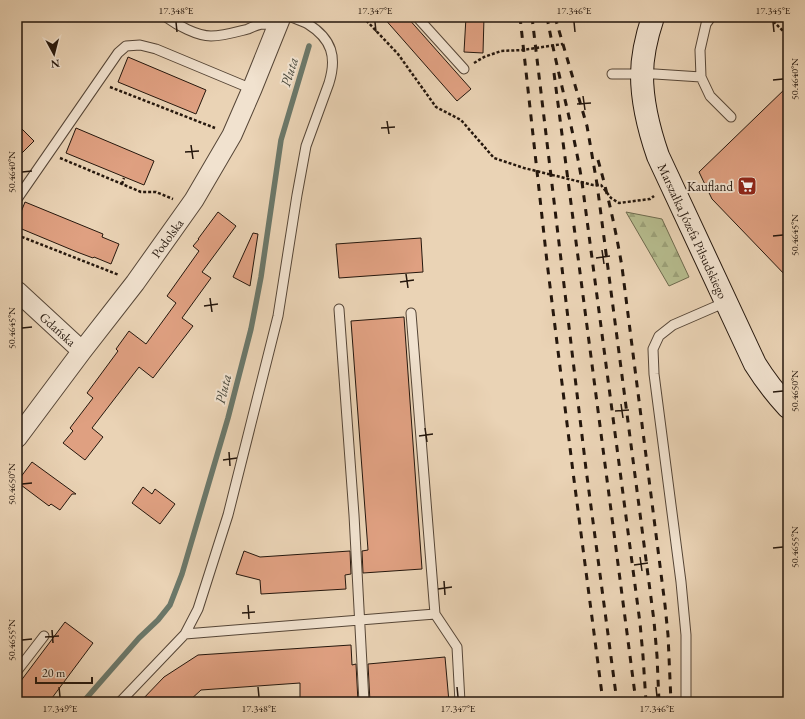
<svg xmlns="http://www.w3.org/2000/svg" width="805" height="719" viewBox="0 0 805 719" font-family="'EB Garamond',serif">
	<defs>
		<pattern id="forest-firs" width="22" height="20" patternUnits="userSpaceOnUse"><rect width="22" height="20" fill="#b6bc8e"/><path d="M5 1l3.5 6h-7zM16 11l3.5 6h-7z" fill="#9ca179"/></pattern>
	</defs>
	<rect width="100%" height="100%" fill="#ead3b5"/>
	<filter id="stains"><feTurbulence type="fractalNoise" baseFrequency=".005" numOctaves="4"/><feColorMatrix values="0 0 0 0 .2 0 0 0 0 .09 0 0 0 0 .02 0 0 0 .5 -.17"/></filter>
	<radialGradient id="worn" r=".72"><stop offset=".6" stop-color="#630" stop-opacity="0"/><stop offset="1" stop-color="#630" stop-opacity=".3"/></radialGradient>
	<path fill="url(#forest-firs)" stroke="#6e6a4e" d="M626,212l36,7 27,58 -20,9z"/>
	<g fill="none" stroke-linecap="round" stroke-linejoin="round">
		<path stroke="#6b786a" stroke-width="5.5" d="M83,702l56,-64 19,-18 12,-15 12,-31 46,-156 23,-89 10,-52 20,-137 28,-94"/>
	</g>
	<path fill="#dfa081" stroke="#25170d" d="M383,17h24l64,72 -14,12z
		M466,17h18l-1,36 -19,-1z
		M128,57l78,33 -10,24 -78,-32z
		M788,86v192l-76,-79 -13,-27z
		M17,124l17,17 -17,17z
		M76,128l78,33 -10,24 -78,-32z
		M25,202l78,32 -1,3 17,7 -8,20 -17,-7 -1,1 -16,-6 -60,-25v-5z
		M218,212l18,14 -34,46 9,6 -29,40 11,8 -40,52 -14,-11 -47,61 11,9 -18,23 -22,-17 10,-12 -3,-3 23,-30 -6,-5 31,-42 -2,-2 13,-18 17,13 30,-41 -9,-7 32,-45 -6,-5 6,-7h-1z
		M253,233l5,1 -8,52 -17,-9z
		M421,238l2,34 -84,6 -3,-34z
		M404,317l18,252 -59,4 -1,-22 6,-1 -17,-229z
		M32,462l44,32h-4l-12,16 -9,-6 -2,2 -32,-24z
		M143,487l9,7 3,-5 20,15 -15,20 -28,-21z
		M244,551l16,6 90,-6 1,23 -6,1 1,14 -85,5 -1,-14 -24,-6z
		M65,622l28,21 -44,59h-32v-16z
		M351,645l1,20 4,-1 2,38h-58v-19l-99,7 -13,12h-48l24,-25 34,-22z
		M445,657l4,45h-79l-2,-38z"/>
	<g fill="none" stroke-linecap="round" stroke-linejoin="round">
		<defs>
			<path id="service" d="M166,17c11,8 31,19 45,19 12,0 25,-4 37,-7 4,-2 10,-4 14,-5 5,0 11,1 16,1
				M417,17l47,52
				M711,17l-5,7 -6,26 1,27 9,19 21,21
				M612,74h43l46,3
				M17,199l101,-146 8,-7 14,-1 16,4 96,40
				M339,309l15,206 10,187
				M411,313l24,301
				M185,634l250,-20 22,33 3,55
				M17,671l27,-35
				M120,702l65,-68 13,-25 30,-94 50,-199 19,-121 9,-49 23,-63c8,-26 3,-44 -21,-59 -5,-3 -12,-5 -17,-7
				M686,702v-67l-5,-53 -27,-208 -1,-25 6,-13 14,-11 53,-23"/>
			<path id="minor" d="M17,291l65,60
				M17,438l65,-87 53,-68 59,-83 38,-65 20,-46 29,-72"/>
			<path id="secondary" d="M653,17c-6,18 -11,38 -11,58 0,28 7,55 16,81l97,208c10,16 20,29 33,43"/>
		</defs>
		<use href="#service" stroke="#564637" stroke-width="11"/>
		<use href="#minor" stroke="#564637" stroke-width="21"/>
		<use href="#secondary" stroke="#25170d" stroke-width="24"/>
		<path stroke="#25170d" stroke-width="2.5" stroke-dasharray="3 2" stroke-linecap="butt" d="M363,17l35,37 38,53 25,13 33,38 30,10 69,17h8l10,13 8,5 31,-4 4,-3
			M761,17l2,2 2,-2
			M772,17v3l16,16
			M474,63l10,-6 17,-6 22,-1 40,-6
			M110,87l105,41
			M60,158l81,34h15l17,7
			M122,184l2,-6
			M17,235l102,40"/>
		<use href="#service" stroke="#f1e2cf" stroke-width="9"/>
		<use href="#minor" stroke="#f1e2cf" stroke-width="19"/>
		<use href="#secondary" stroke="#f1e2cf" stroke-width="22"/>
		<path stroke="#25170d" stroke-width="3" stroke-dasharray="7 7" stroke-linecap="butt" d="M520,17l27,245 26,210 30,230
			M532,17l54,452 31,233
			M547,17c10,55 26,109 35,165l58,441 3,33 3,46
			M555,17l32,109 10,58 57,437 3,35 2,46
			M554,73l82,629
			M598,160c10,35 18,71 24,107l43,338 3,30 3,67"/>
	</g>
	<path fill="none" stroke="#25170d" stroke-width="1.5" d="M176,22l1,10M375,22l1,10M574,22l1,10M773,22l1,10M773,80l10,-1M583,96l2,14M577,104l14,-1M387,121l2,13M381,128l14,-1M191,145l2,14M185,152l14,-1M22,172l10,-1M773,236l10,-1M602,250l2,14M596,258l14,-2M406,274l2,14M400,282l14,-2M210,298l2,14M204,306l14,-2M22,328l10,-1M773,392l10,-1M621,404l2,14M615,411l14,-1M425,428l2,14M419,436l14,-2M229,452l1,14M223,460l14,-2M22,484l10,-1M773,548l10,-1M640,557l2,14M634,565l14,-2M444,581l1,14M438,589l14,-2M248,605l1,14M242,613l13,-1M52,630l1,13M45,637l14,-1M22,640l10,-1M59,687l1,10M258,687l1,10M457,687l1,10M656,687l1,10"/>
	<defs>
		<symbol id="supermarket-square" viewBox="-11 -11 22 22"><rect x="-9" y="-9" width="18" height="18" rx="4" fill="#8f2418" stroke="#f1e2cf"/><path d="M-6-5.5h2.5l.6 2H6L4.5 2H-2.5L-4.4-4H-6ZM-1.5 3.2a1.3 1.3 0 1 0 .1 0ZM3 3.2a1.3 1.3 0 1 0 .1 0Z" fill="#fff"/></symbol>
	</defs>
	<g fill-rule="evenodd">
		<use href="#supermarket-square" x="736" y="175" width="22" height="22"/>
	</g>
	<g text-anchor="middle" stroke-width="4" stroke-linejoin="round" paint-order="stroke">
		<g font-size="13" fill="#25170d" stroke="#f1e2cf" text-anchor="end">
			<text x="733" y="191">Kaufland</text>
		</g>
		<g font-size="13" fill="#25170d" stroke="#f1e2cf">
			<text transform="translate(693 231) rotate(65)" y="5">Marszałka Józefa Piłsudskiego</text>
			<text transform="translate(167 238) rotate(-54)" y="5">Podolska</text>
			<text transform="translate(58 329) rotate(42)" y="5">Gdańska</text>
		</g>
		<g font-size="14" font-style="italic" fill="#48483c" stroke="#f1e2cf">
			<text transform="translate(289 72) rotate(-73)" y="5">Pluta</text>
			<text transform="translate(223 389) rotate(-76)" y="5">Pluta</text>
		</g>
	</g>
	<rect width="805" height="719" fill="none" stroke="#ead3b5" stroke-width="44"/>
	<g transform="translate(54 54) rotate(173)" stroke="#f1e2cf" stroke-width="3" paint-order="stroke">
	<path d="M0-3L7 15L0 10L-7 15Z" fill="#25170d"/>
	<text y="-6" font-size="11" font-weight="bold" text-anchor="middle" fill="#25170d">N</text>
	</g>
	<path d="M36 677v6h56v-6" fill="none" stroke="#25170d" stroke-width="2"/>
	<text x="42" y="677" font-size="12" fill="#25170d" stroke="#f1e2cf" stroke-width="3" paint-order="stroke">20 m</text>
	<rect x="22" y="22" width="761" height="675" fill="none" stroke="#25170d" stroke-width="1.5"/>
	<g font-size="10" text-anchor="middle" fill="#25170d">
		<text x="176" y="14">17.348°E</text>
		<text x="375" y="14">17.347°E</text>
		<text x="574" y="14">17.346°E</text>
		<text x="773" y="14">17.345°E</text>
		<text transform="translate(794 79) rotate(-90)" y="4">50.4640°N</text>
		<text transform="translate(11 172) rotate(-90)" y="4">50.4640°N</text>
		<text transform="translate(794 235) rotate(-90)" y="4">50.4645°N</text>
		<text transform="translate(11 328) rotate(-90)" y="4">50.4645°N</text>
		<text transform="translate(794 391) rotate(-90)" y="4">50.4650°N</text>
		<text transform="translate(11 484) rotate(-90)" y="4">50.4650°N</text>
		<text transform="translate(794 547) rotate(-90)" y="4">50.4655°N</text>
		<text transform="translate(11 640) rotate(-90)" y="4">50.4655°N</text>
		<text x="60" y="712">17.349°E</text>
		<text x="259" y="712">17.348°E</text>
		<text x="458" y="712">17.347°E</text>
		<text x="657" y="712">17.346°E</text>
	</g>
	<rect width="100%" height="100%" filter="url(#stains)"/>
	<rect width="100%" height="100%" fill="url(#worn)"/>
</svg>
